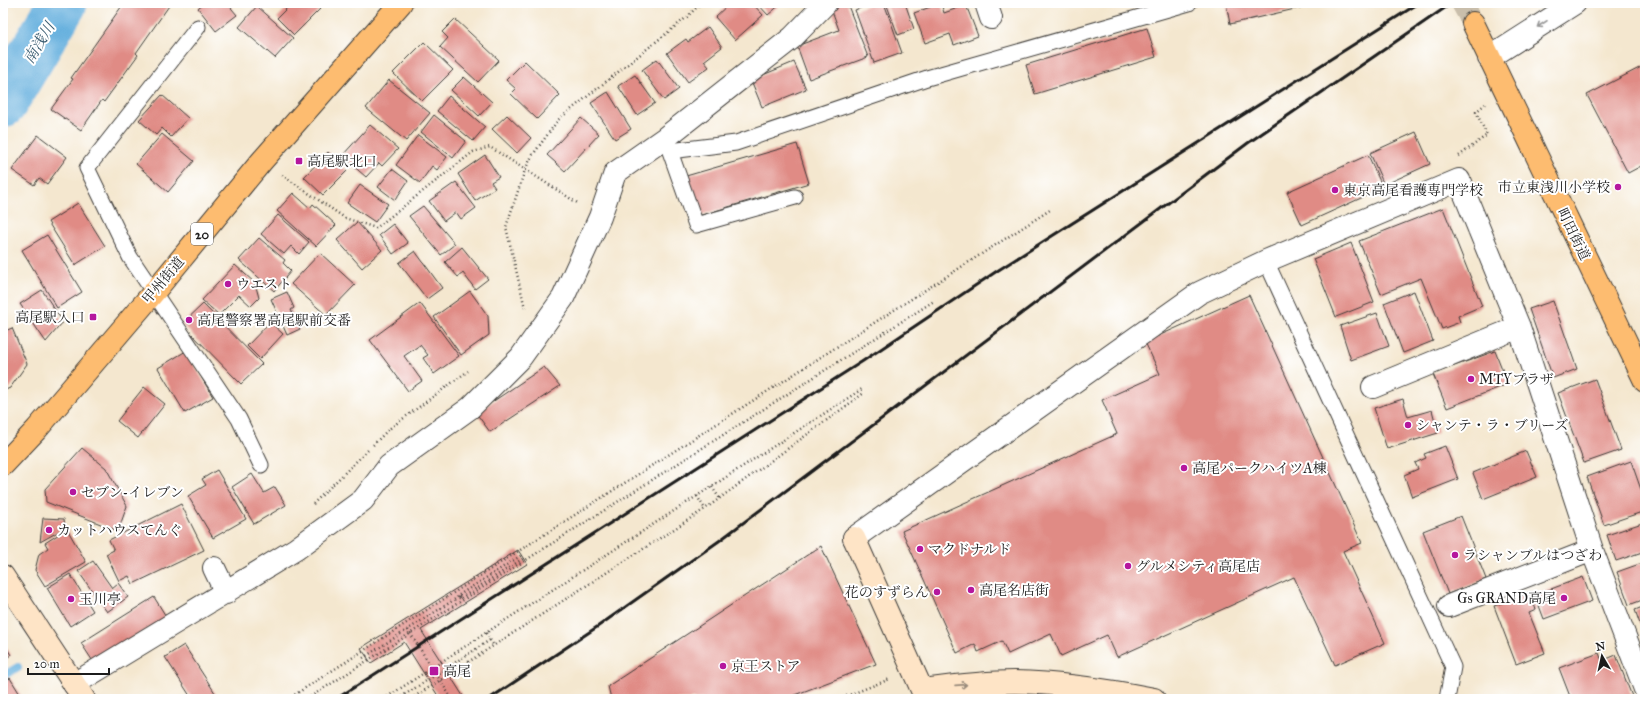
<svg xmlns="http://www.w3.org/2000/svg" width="1648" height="702" viewBox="0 0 1648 702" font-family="'IM FELL Great Primer','Noto Serif JP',serif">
	<rect width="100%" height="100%" fill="#fff"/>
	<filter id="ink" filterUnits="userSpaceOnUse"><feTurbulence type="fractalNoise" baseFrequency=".025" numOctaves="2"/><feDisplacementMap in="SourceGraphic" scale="8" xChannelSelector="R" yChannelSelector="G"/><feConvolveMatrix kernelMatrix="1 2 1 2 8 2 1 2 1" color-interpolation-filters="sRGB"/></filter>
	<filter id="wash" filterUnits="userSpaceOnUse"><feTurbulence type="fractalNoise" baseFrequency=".012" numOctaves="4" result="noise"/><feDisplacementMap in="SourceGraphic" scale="16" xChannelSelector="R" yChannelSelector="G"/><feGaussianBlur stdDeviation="0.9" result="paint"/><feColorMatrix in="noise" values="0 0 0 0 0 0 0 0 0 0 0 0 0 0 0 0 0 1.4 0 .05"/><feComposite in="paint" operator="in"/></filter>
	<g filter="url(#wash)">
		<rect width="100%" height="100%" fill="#f4e7cf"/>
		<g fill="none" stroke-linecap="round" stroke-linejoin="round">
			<path stroke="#66b0de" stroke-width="8" d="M3,676l15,-9"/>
			<path stroke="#66b0de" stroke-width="49" d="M3,103l60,-100"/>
		</g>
		<g id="blocks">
			<path fill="#e08b85" d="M124,3h47l-35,50 2,2 -34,47 -2,-2 -21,30 -30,-21 22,-30 -2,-1z
				M204,3h23l10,12 -21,16 -18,-23z
				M292,3h22l6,6 -26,26 -17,-17z
				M730,3h22l11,12 -28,25 -20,-23z
				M757,3h25l-14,12z
				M835,3h12l21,54 -59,22 -12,-33 42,-16 -9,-25z
				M873,3h11l18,50 -28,10 -19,-53z
				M886,3h19l9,26 -16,6z
				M941,3l3,10 22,-8 12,31 -24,9 -4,-11 -25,9 -11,-30z
				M1226,3h81l1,3 -78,18z
				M257,6l36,32 -18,20 -36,-31z
				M455,19l44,41 -21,22 -38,-35 8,-9 -6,-6z
				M708,27l14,20 -18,14 5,6 -21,15 -21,-29 19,-14 2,3z
				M1147,28l9,29 -121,37 -9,-29z
				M424,42l29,28 -31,31 -29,-28z
				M657,59l22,30 -15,11 -22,-30z
				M525,61l35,34 -23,24 -26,-25 5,-5 -10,-9z
				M794,62l12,27 -44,18 -11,-27z
				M1645,65v99l-17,9 -41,-78z
				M635,75l20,28 -18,12 -19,-29z
				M464,77l28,25 -13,14 -28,-26z
				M389,80l41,33 -24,28 -40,-33z
				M608,92l23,37 -16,10 -24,-36z
				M162,95l26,23 -17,19 -9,-9 -6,7 -17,-15z
				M449,96l36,31 -12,14 -36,-30z
				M434,115l32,26 -13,17 -32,-26z
				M507,115l24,23 -14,15 -25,-24z
				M581,118l18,16 -34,37 -18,-16z
				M370,125l28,24 -16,17 -3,-3 -13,14 -24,-21z
				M1416,132l14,32 -46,21 -14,-32z
				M162,134l32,27 -26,31 -32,-28z
				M38,135l29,22 -20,27 -8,-6 -5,7 -22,-15z
				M418,135l29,22 -10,13 -5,-4 -12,17 -24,-18z
				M797,144l12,39 -111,33 -12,-40z
				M328,152l19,19 -24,24 -19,-18z
				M485,155l14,22 -8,5 4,6 -20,13 -17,-27z
				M1368,155l15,33 -81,37 -15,-33z
				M392,169l16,12 -13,19 -17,-13z
				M456,182l20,26 -15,11 -5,-7 -12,9 -15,-20z
				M360,185l28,19 -13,18 -28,-19z
				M293,193l17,15 3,-4 23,21 -20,21 -39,-35z
				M78,203l27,43 -30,19 -27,-43z
				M423,206l32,38 -14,11 -32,-39z
				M1443,208l39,98 -24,10 2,6 -18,7 -21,-51 -40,16 -22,-53z
				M278,215l31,27 -10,12 -8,-8 -7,8 -23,-20z
				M357,222l25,28 -20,18 -25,-28z
				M393,224l15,19 -15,11 -14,-19z
				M47,235l35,57 -25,16 -35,-58z
				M259,238l26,22 -2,3 8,8 -17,20 -35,-31z
				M1351,243l23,59 -38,15 -23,-58z
				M462,247l26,32 -13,10 -12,-16 -5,4 -13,-15z
				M415,251l27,37 -15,11 -28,-36z
				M320,253l35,32 -29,30 -35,-31z
				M235,265l20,18 4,15 -8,8 -12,-11 -20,20 -17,-15z
				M42,290l21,32 -17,20 -26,-38z
				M470,291l18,25 1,19 -28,20 -27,-38z
				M1414,291l19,50 -30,12 -19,-50z
				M287,292l7,16 -3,2 9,19 -13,6 -16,-36z
				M1249,295l113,248 -19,8 42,92 -50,22 -41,-88 -177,80 -10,-22 -46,21 -10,-22 -43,20 -6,-13 -24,11 -3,-8 -18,9 -55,-122 215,-97 -15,-34 58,-26 -15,-32z
				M1553,301l24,68 -24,9 -24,-69z
				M420,303l39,53 -25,18 -11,-16 5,-3 -8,-10 -16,11 18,25 -14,10 -38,-51z
				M203,304l59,60 -21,20 -59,-60z
				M1377,313l12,33 -38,14 -11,-34z
				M270,322l13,12 -23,25 -13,-13z
				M12,328l15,36 -17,24 -7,3v-59z
				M186,351l27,46 -28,16 -27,-45z
				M1495,351l13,33 -61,24 -14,-34z
				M544,367l16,19 -70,46 -14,-19z
				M1595,379l26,71 -37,13 -26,-70z
				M144,387l21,17 -27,34 -21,-17z
				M1403,399l5,18 24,-7 6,23 -51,16 -13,-41z
				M1445,446l13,33 -46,18 -8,-22 14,-6 -3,-6 11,-5 -2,-4z
				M82,448l24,20 21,38 -9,25 -72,-29 -1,-13z
				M1526,451l11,26 -54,22 -10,-26z
				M1631,461l14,40v10l-41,14 -17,-48z
				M217,470l29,49 -33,19 -25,-42 18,-11 -4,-6z
				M252,474l12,19 11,-6 11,18 -32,19 -22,-37z
				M181,504l23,46 -71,34 -4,-8 -10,5 -13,-27 8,-4 -5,-10z
				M1461,516l25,63 -38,15 -25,-63z
				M43,518l21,1 1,9 -25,14z
				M1645,522v29l-29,10 -9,-26z
				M67,529l19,33 -41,24 -10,-16 4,-16 9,-6 -3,-5z
				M821,546l55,118 -92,35h-173l-3,-13z
				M518,550l9,14 -106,66 44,69h-25l-36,-57 -33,21 -10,-15z
				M93,561l19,27 6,-5 10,14 -21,15 -29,-41z
				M1645,562v37l-16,6 -12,-33z
				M70,574l23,37 -23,15 -23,-38z
				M1583,577l9,24 -48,18 -9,-24z
				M1530,592l6,18 -7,3 16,40 -29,11 -22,-58z
				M154,597l13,21 -73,45 -13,-20z
				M1645,606v32l-10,-28z
				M3,642l8,13 -8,5z
				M184,645l35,54h-27l-27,-42z
				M1599,653l3,8 14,-6 17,44h-62l-12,-31z
				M10,678l13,21h-20v-16z"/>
		</g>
	</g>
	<g filter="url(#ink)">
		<use href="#blocks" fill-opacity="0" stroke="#3c3a37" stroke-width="1"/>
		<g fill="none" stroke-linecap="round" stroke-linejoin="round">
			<path stroke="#c9beab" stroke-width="22" stroke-dasharray="22 11" stroke-linecap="butt" d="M1462,3l11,20"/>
			<defs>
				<path id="lane" d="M198,27l-111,141 43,89 109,162 22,46
					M667,143l29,82 99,-28
					M670,151l66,-8 191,-65 262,-75
					M1266,261l187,406 -6,32"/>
				<path id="street" d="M986,3l5,15
					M1489,58l86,-55
					M1373,387l146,-60
					M854,538l345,-245 67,-32 193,-81 60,147 73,223 53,139
					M214,568l12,25
					M1449,606l143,-56
					M74,684l222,-135 67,-49 26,-34 81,-58 51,-51 42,-59 37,-81 15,-44 50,-35 127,-100 34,-35"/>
				<path id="secondary" d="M854,538l72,161
					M3,576l81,123
					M922,690c31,-4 61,-8 92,-8 47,1 94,8 140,17"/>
				<path id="primary" d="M1473,23l172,358"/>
				<path id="highway" d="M3,465l34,-36 117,-137 107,-130 140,-159"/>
			</defs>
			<use href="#lane" stroke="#3c3a37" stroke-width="17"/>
			<use href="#street" stroke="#3c3a37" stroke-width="24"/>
			<use href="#secondary" stroke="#3c3a37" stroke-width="24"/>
			<use href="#primary" stroke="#3c3a37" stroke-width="24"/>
			<use href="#highway" stroke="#3c3a37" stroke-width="24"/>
			<path stroke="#3c3a37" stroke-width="2.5" stroke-dasharray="1 3" stroke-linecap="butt" d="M1459,156l28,-21 -11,-23 9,-8
				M282,175l63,43 31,10 97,-76 17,-5 89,57
				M525,308l-19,-81 19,-57 7,-14 26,-36 129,-103 14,-14
				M373,445l16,-16 79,-58
				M712,487l8,12
				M697,496l8,13
				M313,504l55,-54
				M459,595l63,-40
				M461,598l63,-40
				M486,633l8,13
				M363,658l94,-60 2,-3 2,3h-4
				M288,699l762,-489
				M307,699l627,-398
				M384,699l478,-310
				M398,699l92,-59
				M411,699l294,-190 159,-116
				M623,699h2
				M839,699l51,-20"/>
			<use href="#lane" stroke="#fff" stroke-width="15"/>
			<use href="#street" stroke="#fff" stroke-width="22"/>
			<use href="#secondary" stroke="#fee4c6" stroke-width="22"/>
			<use href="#primary" stroke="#fdbc70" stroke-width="22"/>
			<use href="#highway" stroke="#fdbc70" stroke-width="22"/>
			<path stroke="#1c1c1c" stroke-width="3" d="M336,699l527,-338 134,-90 422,-268
				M489,699l108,-72 122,-86 529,-398 204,-140"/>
			<path stroke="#3c3a37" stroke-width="2.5" stroke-dasharray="1 3" stroke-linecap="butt" d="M408,630l44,69"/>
		</g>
		<defs><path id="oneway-shaft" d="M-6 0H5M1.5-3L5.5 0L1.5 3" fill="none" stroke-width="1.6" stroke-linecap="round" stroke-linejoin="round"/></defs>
		<use stroke="#999" href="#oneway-shaft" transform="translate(1542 24) rotate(147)"/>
		<use stroke="#988a7a" href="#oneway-shaft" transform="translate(961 685) rotate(-4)"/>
	</g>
	<g fill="#b5179e" stroke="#fff" stroke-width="1.5">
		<rect x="295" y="157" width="8" height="8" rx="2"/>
		<circle cx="1618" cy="187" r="4"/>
		<circle cx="1335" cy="190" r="4"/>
		<circle cx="228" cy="284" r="4"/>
		<rect x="89" y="313" width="8" height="8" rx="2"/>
		<circle cx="189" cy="320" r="4"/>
		<circle cx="1471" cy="379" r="4"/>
		<circle cx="1408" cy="425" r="4"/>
		<circle cx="1184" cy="468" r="4"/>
		<circle cx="73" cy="492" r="4"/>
		<circle cx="49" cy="530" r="4"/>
		<circle cx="920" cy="549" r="4"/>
		<circle cx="1455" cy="555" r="4"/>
		<circle cx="1128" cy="566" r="4"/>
		<circle cx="971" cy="590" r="4"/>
		<circle cx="937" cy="592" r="4"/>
		<circle cx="1564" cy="598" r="4"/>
		<circle cx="71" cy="599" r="4"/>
		<circle cx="723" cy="666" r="4"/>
		<rect x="429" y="666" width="10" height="10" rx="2"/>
	</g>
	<g text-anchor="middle" stroke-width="4" stroke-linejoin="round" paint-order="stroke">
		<rect fill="#fff" stroke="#606060" stroke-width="1" x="191" y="223" width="22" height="22" rx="3"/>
		<g font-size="13" font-weight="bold" fill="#1c1c1c">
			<text x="202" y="239">20</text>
		</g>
		<g font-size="14" fill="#1c1c1c" stroke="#fff" text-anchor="start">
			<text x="307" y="166">高尾駅北口</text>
			<text x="1610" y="192" text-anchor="end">市立東浅川小学校</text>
			<text x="1343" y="195">東京高尾看護専門学校</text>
			<text x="236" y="289">ウエスト</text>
			<text x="85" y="322" text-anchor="end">高尾駅入口</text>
			<text x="197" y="325">高尾警察署高尾駅前交番</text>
			<text x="1479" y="384">MTYプラザ</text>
			<text x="1416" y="430">シャンテ・ラ・ブリーズ</text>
			<text x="1192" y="473">高尾パークハイツA棟</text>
			<text x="81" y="497">セブン-イレブン</text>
			<text x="57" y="535">カットハウスてんぐ</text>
			<text x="928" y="554">マクドナルド</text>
			<text x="1463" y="560">ラシャンブルはつざわ</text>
			<text x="1136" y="571">グルメシティ高尾店</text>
			<text x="979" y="595">高尾名店街</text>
			<text x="929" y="597" text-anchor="end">花のすずらん</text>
			<text x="1556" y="603" text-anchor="end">Gs GRAND高尾</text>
			<text x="79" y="604">玉川亭</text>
			<text x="731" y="671">京王ストア</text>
			<text x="443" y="676">高尾</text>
		</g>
		<g font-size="14" fill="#1c1c1c" stroke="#fff">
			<text transform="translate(1574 234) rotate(64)" y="5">町田街道</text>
			<text transform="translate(163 280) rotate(-50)" y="5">甲州街道</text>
		</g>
		<g font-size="15" font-style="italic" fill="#3d5f73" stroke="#fff">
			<text transform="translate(39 43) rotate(-59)" y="5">南浅川</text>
		</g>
	</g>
	<rect width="1648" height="702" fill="none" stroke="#fff" stroke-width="16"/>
	<g transform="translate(1602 656) rotate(351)" stroke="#ffffff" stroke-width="3" paint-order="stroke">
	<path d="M0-3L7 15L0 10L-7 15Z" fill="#1c1c1c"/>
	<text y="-6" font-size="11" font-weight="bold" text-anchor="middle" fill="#1c1c1c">N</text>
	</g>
	<path d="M28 668v6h81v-6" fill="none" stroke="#1c1c1c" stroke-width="2"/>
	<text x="34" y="668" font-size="12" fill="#1c1c1c" stroke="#ffffff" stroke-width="3" paint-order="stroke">20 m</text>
</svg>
